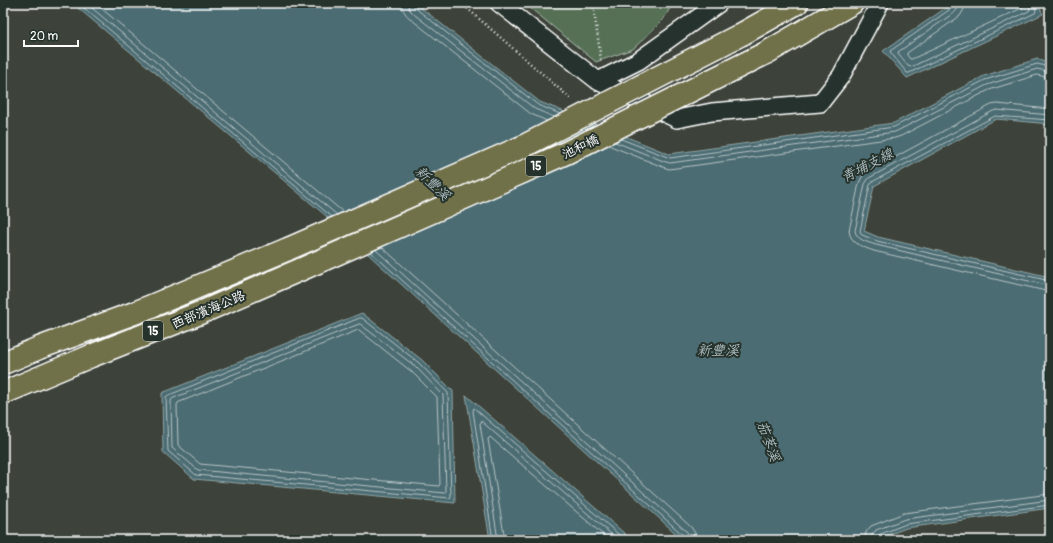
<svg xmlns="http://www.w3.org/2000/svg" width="1053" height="543" viewBox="0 0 1053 543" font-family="Pangolin,'LXGW WenKai TC',sans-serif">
	<rect width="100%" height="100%" fill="#3d433a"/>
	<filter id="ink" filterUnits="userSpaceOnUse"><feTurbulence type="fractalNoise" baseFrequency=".025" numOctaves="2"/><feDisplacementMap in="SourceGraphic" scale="8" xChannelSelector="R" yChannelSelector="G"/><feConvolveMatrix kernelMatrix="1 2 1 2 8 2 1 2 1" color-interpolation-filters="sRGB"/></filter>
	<g filter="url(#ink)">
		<path fill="#567057" stroke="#aab8ab" d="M524,3h149l-10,17 -30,29 -37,13z"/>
		<path fill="#4b6c72" stroke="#93a7aa" d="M72,3h343l125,99 129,52 225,-31 90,-47 53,-17 13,5v60l-54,-5 -122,67 -10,45 14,6 172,40v231l-144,20 -31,12h-192l-358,-325z
			M953,3h84l6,11 -136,64 -24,-27z
			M362,313l60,47 31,31 2,112 -261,-24 -31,-27 -1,-59z
			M466,395l166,145h-142z"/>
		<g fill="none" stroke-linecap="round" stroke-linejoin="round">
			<path stroke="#b7c4c7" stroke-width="1" d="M78,3l254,214
				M86,3l251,212
				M95,3l248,209
				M402,3c0,8 4,12 10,17l119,94 16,7
				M408,3l1,6 6,6 120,94 19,8
				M413,3l1,4 5,4 119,94 22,9
				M954,3v3l-2,2 -62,43 1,2 16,20h2l126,-60 1,-2 -2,-8
				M959,3l-1,5 -3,4 -57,40v2l10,12 3,1 118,-56 1,-2 -1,-6
				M965,3l-1,6 -4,7 -53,37v2l3,4h2l110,-51 1,-2v-3
				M1050,109l-53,-5 -6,1 -125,68 -4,4 -3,6 -10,48c2,13 14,16 25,20l176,41
				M1050,115l-53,-5 -4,1 -124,67 -4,6 -10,47c2,9 12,11 21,14l174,41
				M1050,120l-55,-4 -123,66 -2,3 -10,46 2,4 15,6 173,40
				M621,139l49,19 224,-31 91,-47 52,-16 13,3
				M615,142l51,20 4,1 225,-31 92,-47 50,-16 13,3
				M608,145l55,22 6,2 226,-31 6,-2 88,-46 48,-15 13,3
				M382,247l309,280 4,6 1,7
				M376,250l311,282 2,3 1,5
				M371,252l312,283 2,5
				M360,318h2l57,45 29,30 3,103 -1,2 -254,-23 -28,-24 -2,-54 1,-1z
				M360,324l56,43 27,28 3,96 -1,2 -247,-23 -26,-22 -1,-47 1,-2z
				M359,330l53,42 25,25 3,87 -1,2 -239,-22 -22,-19 -1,-40 1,-2z
				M493,540l-20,-129 1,-3 151,132
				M498,540l-18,-116 1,-3 137,119
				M505,540l-17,-101 2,-2 119,103
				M865,540l1,-8 5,-6 33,-13 146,-19
				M871,540l1,-5 4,-5 29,-11 145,-19
				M876,540v-3l2,-2 28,-11 144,-19"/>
			<defs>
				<path id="street" d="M499,3l99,78 79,38 35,-7 108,-9 21,-27 39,-73
					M598,81l40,-20 81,-58"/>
				<path id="primary" d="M742,34l55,-31
					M766,53l86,-50
					M3,363l36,-15 98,-36 151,-63
					M3,393l88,-37 109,-43 102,-44"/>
			</defs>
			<use href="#street" stroke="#fff" stroke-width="20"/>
			<use href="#primary" stroke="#fff" stroke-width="25"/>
			<path stroke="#fff" stroke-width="2.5" stroke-dasharray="1 3" stroke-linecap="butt" d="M461,3l110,96
				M593,3l8,57"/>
			<use href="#street" stroke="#26332d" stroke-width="17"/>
			<use href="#primary" stroke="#70704a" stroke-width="22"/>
			<defs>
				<path id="primary-bridge" d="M288,249l234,-102 220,-113
					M302,269l264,-116 200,-100"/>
			</defs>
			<use href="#primary-bridge" stroke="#fff" stroke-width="25" stroke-linecap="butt"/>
			<use href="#primary-bridge" stroke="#70704a" stroke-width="22"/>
		</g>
	</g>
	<g text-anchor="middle" stroke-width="4" stroke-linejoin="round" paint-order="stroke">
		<g fill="#26332d" stroke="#bec2c0" stroke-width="1">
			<rect x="526" y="156" width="20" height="20" rx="3"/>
			<rect x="143" y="321" width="20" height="20" rx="3"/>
		</g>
		<g font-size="12" font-weight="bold" fill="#fff">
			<text x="536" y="170">15</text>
			<text x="153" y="335">15</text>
		</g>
		<g font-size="13" fill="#fff" stroke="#26332d">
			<text transform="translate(580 146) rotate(-26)" y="5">池和橋</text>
			<text transform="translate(208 309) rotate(-23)" y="5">西部濱海公路</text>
		</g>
		<g font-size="14" font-style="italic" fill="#aebdc0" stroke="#26332d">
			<text transform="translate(867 165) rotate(-27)" y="5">青埔支線</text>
			<text transform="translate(433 183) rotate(44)" y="5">新豐溪</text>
			<text x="718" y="355">新豐溪</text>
			<text transform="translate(769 441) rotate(70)" y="5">茄苳溪</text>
		</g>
	</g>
	<rect width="1053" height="543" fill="none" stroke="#26332d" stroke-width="16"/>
	<rect x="8" y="8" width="1037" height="527" fill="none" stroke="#fff" stroke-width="1.5" filter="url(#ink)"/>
	<path d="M24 40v6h54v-6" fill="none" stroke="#ffffff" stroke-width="2"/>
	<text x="30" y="40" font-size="12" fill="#ffffff" stroke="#26332d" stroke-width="3" paint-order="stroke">20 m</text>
</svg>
